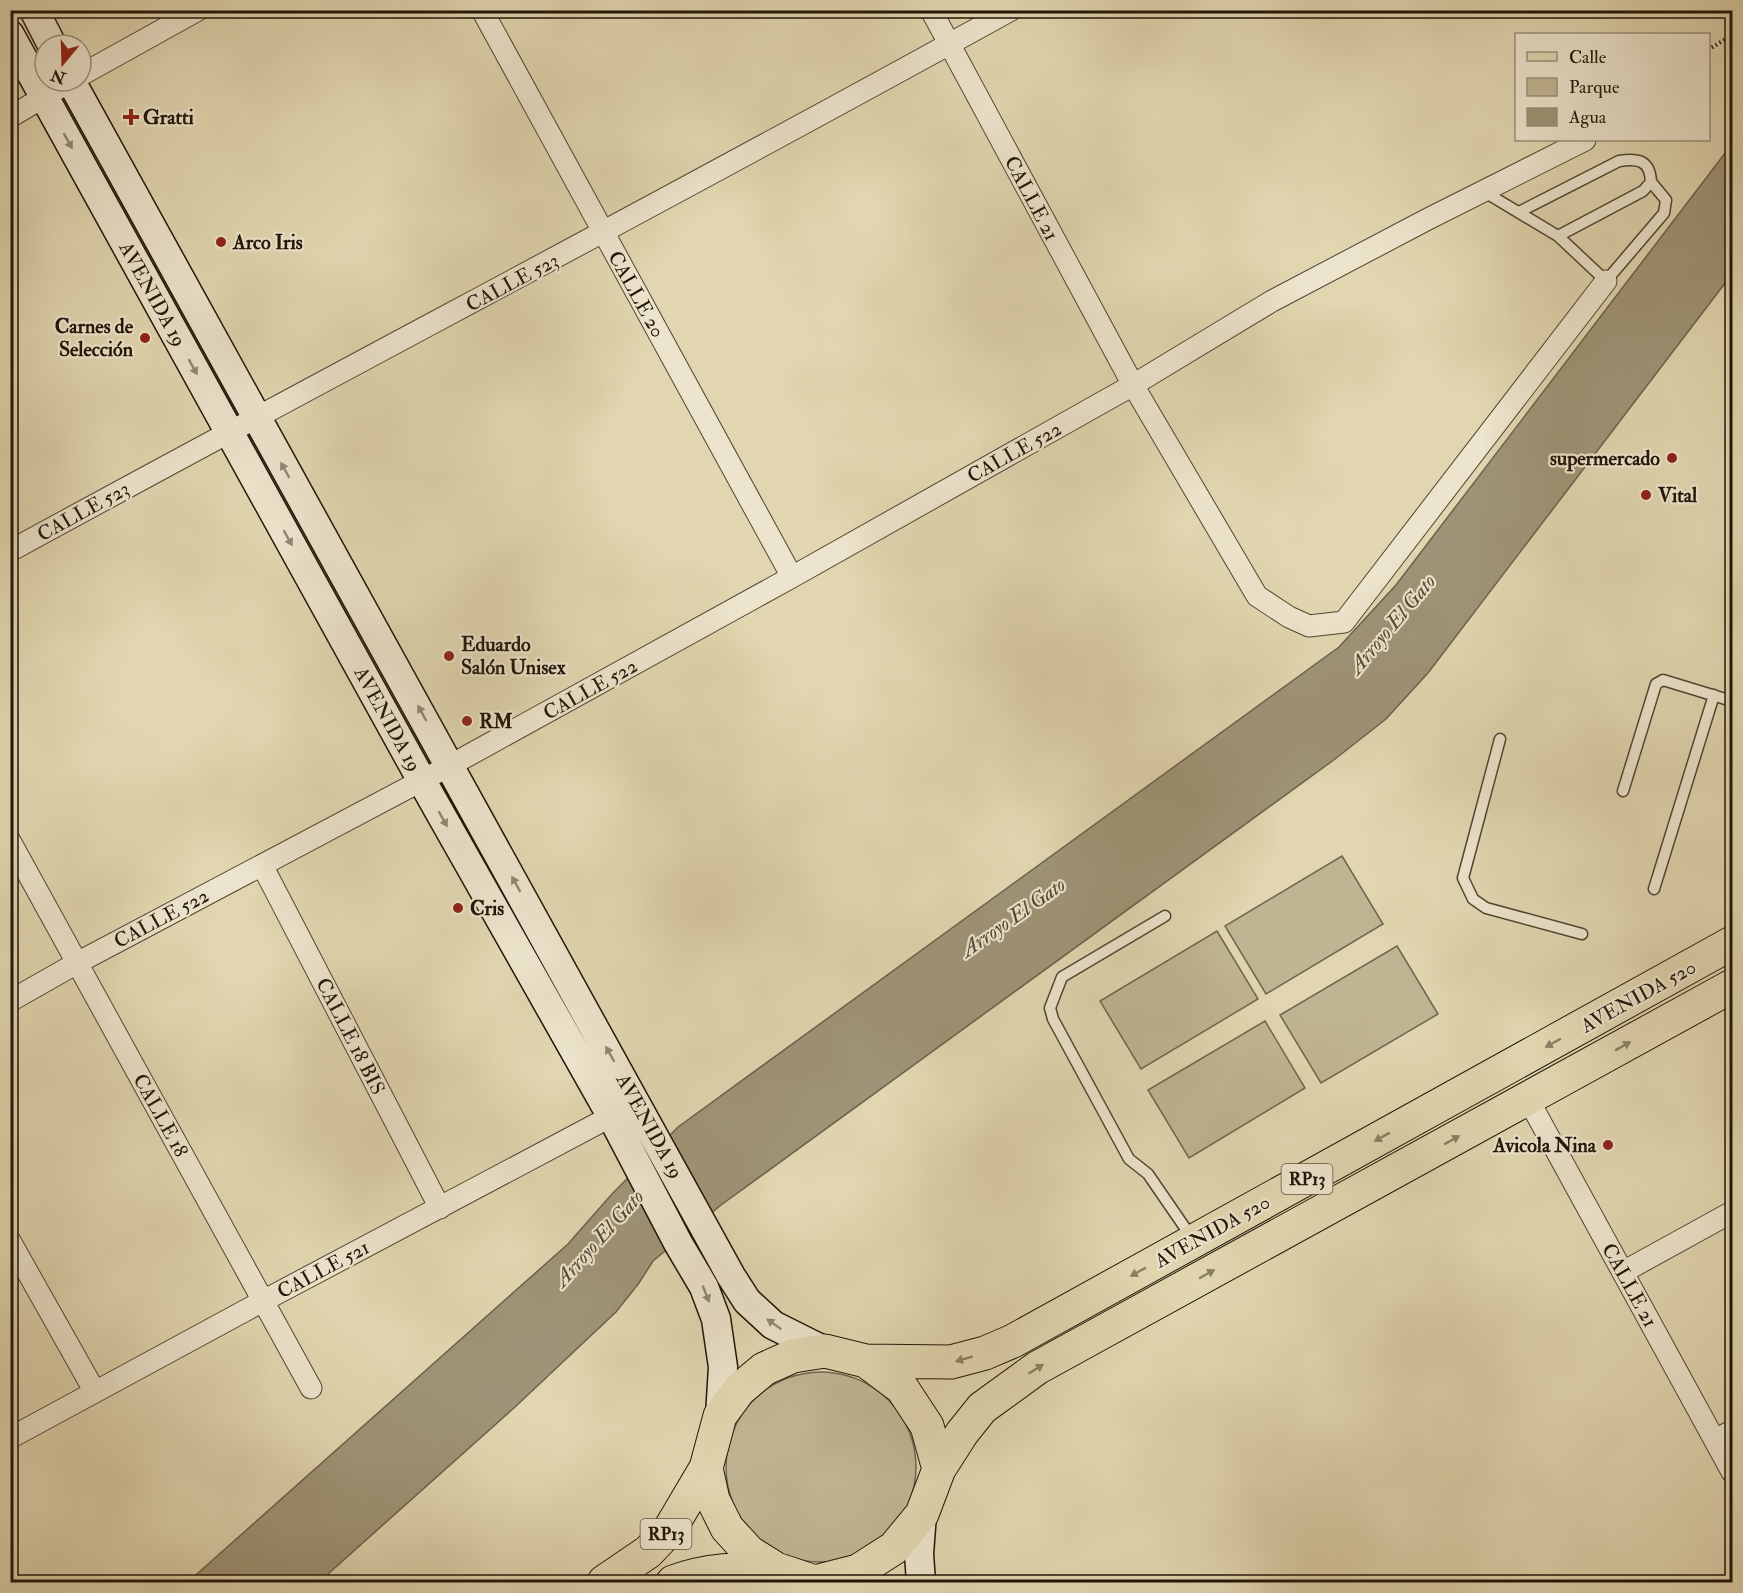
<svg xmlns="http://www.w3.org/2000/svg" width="1743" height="1593" viewBox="0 0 1743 1593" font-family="'IM FELL Double Pica',serif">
	<rect width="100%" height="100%" fill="#e1d6b0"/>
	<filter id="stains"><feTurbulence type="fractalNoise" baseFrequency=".00333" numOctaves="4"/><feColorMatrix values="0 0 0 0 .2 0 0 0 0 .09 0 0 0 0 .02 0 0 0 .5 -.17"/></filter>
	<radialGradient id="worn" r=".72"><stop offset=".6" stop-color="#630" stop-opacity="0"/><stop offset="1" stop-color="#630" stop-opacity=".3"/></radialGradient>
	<path fill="#c0b593" stroke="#70654e" stroke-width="1.5" d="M1342,856l41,68 -117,70 -41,-68z
		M1217,931l41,68 -117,70 -41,-68z
		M1397,946l41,68 -117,69 -41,-68z
		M1265,1021l40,67 -116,70 -41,-68z
		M726 1467a95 95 0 1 1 190 0a95 95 0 1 1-190 0Z"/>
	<path fill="#9f9477" stroke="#6c614b" stroke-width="1.5" d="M1732,144v130l-304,399 -42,46 -51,40 -614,446 -68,56 -14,22 -23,29 -101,95 -196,175h-131l380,-338 44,-50 66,-67 661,-480 57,-62z"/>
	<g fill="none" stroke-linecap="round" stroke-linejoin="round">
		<defs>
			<path id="service" d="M1483,191l75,45 85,-45 8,-9c-1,-22 -13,-24 -32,-21l-100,51
				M1558,236l48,45 58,-68 2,-13 -15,-18
				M1500,739l-37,139 10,21 13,9 96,26
				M1623,791l33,-107 7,-4 69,21
				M1654,889l60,-194
				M1165,916l-103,61 -12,31 3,11 76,140 19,15 44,64"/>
			<path id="minor" d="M482,10l310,567
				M931,10l202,375 124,211 32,21 20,9 35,-4 262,-341
				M81,75l117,-65
				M10,117l61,-36
				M10,551c333,-182 669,-357 1001,-541
				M10,841l301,547
				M262,865l178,343
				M10,1001l67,-38 374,-198 341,-188 341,-192 139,-84 156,-82 157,-79
				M1528,1099l204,373
				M10,1241l85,151
				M1623,1272l109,-60
				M10,1438l253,-137 360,-191
				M1715,1440l17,-9"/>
			<path id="secondary" d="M34,10l18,35
				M10,35l412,746 190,336 66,126 26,44 12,32 7,48 -3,49
				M71,81c219,399 443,796 660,1195l16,25 26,24 52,26
				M921,1582l-2,-28 3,-40"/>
			<path id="primary" d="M866,1361l85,1 34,-9 28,-12 719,-398
				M939,1469l-12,-43 -25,-38 -36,-27 -41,-10 -32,5 -29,13 -25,21 -19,26 -14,52 7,32 14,28 22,24 27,17 39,13 43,-11 36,-23 28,-34 17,-45 23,-36 20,-25 55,-40 695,-382
				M604,1582l44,-30 22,-23 36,-61
				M673,1582c34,-13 67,-13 103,-13"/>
		</defs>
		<use href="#service" stroke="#504532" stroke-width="13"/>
		<use href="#minor" stroke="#504532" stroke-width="23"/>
		<use href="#secondary" stroke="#201508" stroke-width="31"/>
		<use href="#primary" stroke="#201508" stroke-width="35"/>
		<path stroke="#201508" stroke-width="4" stroke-dasharray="1.5 3" stroke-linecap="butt" d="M1708,50l24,-15"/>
		<use href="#service" stroke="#ece4cc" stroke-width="10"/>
		<use href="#minor" stroke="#ece4cc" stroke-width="21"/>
		<use href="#secondary" stroke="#ece4cc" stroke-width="28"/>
		<use href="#primary" stroke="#e1d6b0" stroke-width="33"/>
	</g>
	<defs><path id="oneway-solid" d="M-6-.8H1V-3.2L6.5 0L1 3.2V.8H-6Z" transform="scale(1.5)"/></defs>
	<g fill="#908774">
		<use href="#oneway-solid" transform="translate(68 141) rotate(61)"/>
		<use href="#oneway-solid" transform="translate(193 367) rotate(61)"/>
		<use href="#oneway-solid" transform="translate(285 470) rotate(-119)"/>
		<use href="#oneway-solid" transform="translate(288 538) rotate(61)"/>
		<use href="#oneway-solid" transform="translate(422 713) rotate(-119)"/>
		<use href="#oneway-solid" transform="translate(443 819) rotate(61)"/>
		<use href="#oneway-solid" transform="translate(516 884) rotate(-119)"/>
		<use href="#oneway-solid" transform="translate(610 1054) rotate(-119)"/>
		<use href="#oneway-solid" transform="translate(706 1294) rotate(68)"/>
		<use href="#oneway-solid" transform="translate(774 1324) rotate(-145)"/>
	</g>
	<g fill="#8a7f64">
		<use href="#oneway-solid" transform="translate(1553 1043) rotate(151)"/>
		<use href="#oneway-solid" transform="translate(1623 1046) rotate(-29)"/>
		<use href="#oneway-solid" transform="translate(1382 1137) rotate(151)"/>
		<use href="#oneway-solid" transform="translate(1452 1140) rotate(-29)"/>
		<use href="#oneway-solid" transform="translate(1138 1272) rotate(151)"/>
		<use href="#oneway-solid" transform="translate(1207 1274) rotate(-29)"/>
		<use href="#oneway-solid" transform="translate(964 1359) rotate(164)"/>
		<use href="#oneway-solid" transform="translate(1036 1369) rotate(-32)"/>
	</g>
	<g fill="#8f2418" stroke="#ece4cc" stroke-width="2">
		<path d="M128 108h6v6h6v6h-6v6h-6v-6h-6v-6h6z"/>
		<circle cx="221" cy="242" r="6"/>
		<circle cx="145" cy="338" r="6"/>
		<circle cx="1672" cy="458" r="6"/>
		<circle cx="1646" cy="495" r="6"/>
		<circle cx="449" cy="656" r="6"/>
		<circle cx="467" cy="721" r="6"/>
		<circle cx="458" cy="908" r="6"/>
		<circle cx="1608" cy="1145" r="6"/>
	</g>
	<g text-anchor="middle" stroke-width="4.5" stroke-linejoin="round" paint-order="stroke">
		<g fill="#ece4cc" stroke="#5d5343" stroke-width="1.5">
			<rect x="1281.5" y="1164" width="51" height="30" rx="4.5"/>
			<rect x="640.5" y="1519" width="51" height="30" rx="4.5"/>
		</g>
		<g font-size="18" font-weight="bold" fill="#201508">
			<text x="1307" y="1185">RP13</text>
			<text x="666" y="1540">RP13</text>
		</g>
		<g font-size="20" font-weight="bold" fill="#201508" stroke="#ece4cc" text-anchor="start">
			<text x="143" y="124">Gratti</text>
			<text x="233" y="249">Arco Iris</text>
			<text x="133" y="333" text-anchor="end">Carnes de<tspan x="133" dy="23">Selección</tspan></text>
			<text x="1660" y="465" text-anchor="end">supermercado</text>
			<text x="1658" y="502">Vital</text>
			<text x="461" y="651">Eduardo<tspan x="461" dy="23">Salón Unisex</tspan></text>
			<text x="479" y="728">RM</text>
			<text x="470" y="915">Cris</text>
			<text x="1596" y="1152" text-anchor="end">Avicola Nina</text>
		</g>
		<g font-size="20" fill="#201508" stroke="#ece4cc">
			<text transform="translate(1032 198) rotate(62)" y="7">CALLE 21</text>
			<text transform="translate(512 282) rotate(-28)" y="7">CALLE 523</text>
			<text transform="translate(153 294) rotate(61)" y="7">AVENIDA 19</text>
			<text transform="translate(637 294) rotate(61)" y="7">CALLE 20</text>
			<text transform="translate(1014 452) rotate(-29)" y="7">CALLE 522</text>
			<text transform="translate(83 511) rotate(-29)" y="7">CALLE 523</text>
			<text transform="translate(590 689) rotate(-29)" y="7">CALLE 522</text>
			<text transform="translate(388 719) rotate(61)" y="7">AVENIDA 19</text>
			<text transform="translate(161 918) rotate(-28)" y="7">CALLE 522</text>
			<text transform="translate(1638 996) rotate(-29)" y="7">AVENIDA 520</text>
			<text transform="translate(351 1036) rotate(63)" y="7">CALLE 18 BIS</text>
			<text transform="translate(161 1115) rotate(61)" y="7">CALLE 18</text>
			<text transform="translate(650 1126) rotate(61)" y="7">AVENIDA 19</text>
			<text transform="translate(1212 1231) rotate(-29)" y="7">AVENIDA 520</text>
			<text transform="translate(323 1269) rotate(-28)" y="7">CALLE 521</text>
			<text transform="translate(1630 1285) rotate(61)" y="7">CALLE 21</text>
		</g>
		<g font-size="21" font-style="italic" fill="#534834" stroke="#ece4cc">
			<text transform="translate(1392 624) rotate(-50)" y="7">Arroyo El Gato</text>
			<text transform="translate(1013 917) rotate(-35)" y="7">Arroyo El Gato</text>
			<text transform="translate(599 1238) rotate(-48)" y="7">Arroyo El Gato</text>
		</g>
	</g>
	<rect width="1743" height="1593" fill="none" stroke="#e1d6b0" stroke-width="36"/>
	<rect x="12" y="12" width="1719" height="1569" fill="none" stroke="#201508" stroke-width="3"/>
	<rect x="18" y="18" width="1707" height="1557" fill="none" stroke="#201508" stroke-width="1.5"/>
	<rect x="1515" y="33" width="195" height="108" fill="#ece4cc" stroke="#9a917e" stroke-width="1.5"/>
	<rect x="1527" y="52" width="30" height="9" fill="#e1d6b0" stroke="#9a917e" stroke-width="1.5"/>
	<text x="1569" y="63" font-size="18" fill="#201508">Calle</text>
	<rect x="1527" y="78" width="30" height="18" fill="#c0b593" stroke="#9a917e" stroke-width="1.5"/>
	<text x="1569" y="93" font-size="18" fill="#201508">Parque</text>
	<rect x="1527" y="108" width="30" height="18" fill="#9f9477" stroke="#9a917e" stroke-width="1.5"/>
	<text x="1569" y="123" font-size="18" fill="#201508">Agua</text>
	<g transform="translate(63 63) rotate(199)"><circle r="28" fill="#ece4cc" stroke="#9a917e" stroke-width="1.5"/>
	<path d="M0-4.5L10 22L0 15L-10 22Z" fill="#8f2418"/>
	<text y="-9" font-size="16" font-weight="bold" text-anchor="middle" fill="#201508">N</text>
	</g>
	<rect width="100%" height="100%" filter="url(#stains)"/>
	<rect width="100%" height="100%" fill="url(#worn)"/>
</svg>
